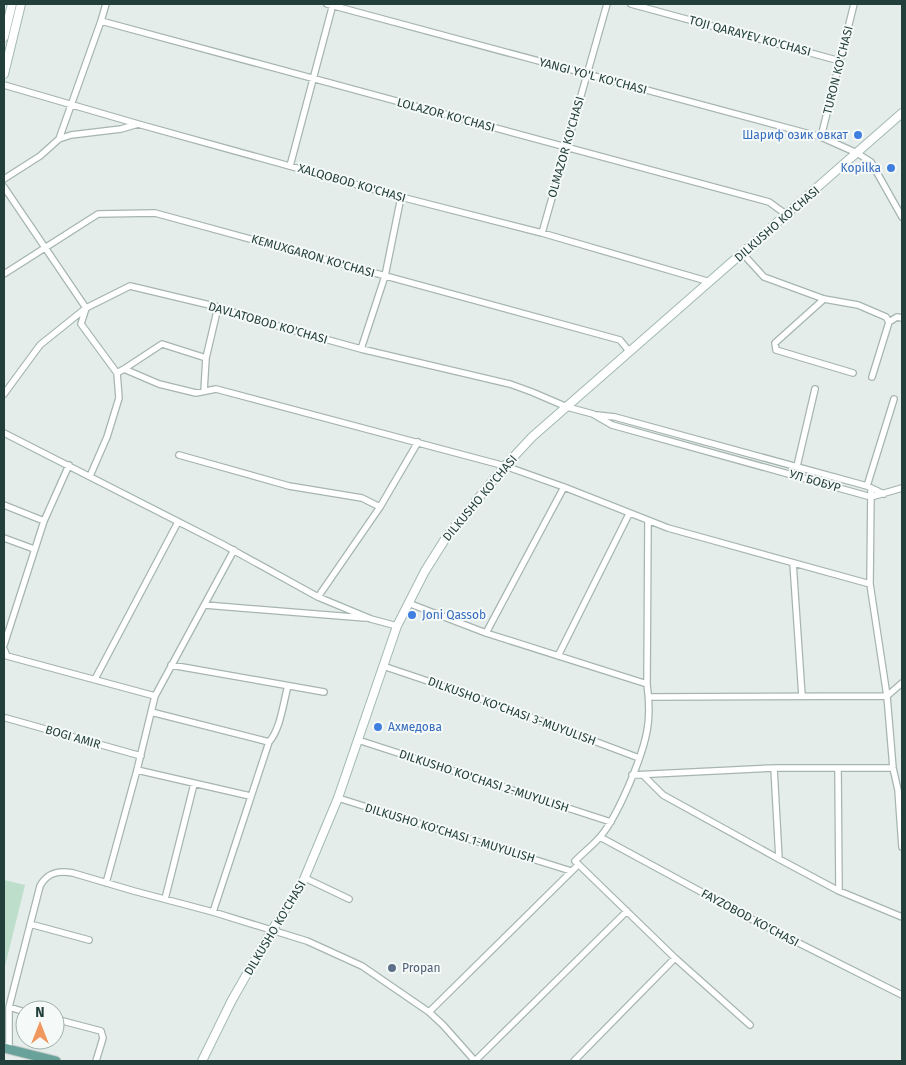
<svg xmlns="http://www.w3.org/2000/svg" width="906" height="1065" viewBox="0 0 906 1065" font-family="'Fira Sans',sans-serif">
	<rect width="100%" height="100%" fill="#e4edea"/>
	<path fill="#bddecb" d="M4,880l21,5 -21,85z"/>
	<g fill="none" stroke-linecap="round" stroke-linejoin="round">
		<defs>
			<path id="street" d="M327,4l494,133 36,16 14,9 31,55
				M631,4l209,57
				M101,21l668,181 18,13
				M4,85l134,39
				M821,137l33,-133
				M59,139l42,-118 5,-17
				M290,166l43,-162
				M4,179l36,-23 19,-17 12,-4 50,-6 17,-5 263,73 141,36 168,49
				M4,187l82,121 -5,16 36,49 2,25 -12,39 -17,39
				M542,233l65,-229
				M743,254l21,23 60,22 34,6 28,12 3,5 -17,55
				M4,274l94,-60 57,-1 465,127 9,11
				M824,299l-49,44 1,7 77,23
				M889,322l8,-5 5,1
				M361,349l24,-73 16,-79
				M124,369l38,-25 44,14
				M117,373l7,-4 35,15 37,9 20,-4 289,77 59,21 104,41 202,56
				M204,391l2,-33 12,-51
				M4,394l36,-49 46,-37 44,-22 88,21 35,12 108,30 149,35 22,8 35,15 26,7 19,11 259,72 31,-9
				M597,415l18,2 252,69 17,8
				M4,433l218,111 96,53 53,22 26,7
				M179,455l110,31 73,12 18,9
				M797,466l18,-77
				M867,486l27,-87
				M871,488l-1,96 17,112 6,72 5,22 4,57
				M4,505l40,16
				M648,521l-1,163c2,15 3,32 0,47 -5,27 -29,85 -47,106 -7,8 -17,16 -25,24l100,97 75,67
				M4,538l30,11
				M793,563l9,133
				M318,597l62,-90 38,-65
				M408,603l78,30 161,51
				M205,605l160,13
				M486,633l78,-146
				M4,645l40,-124 25,-56
				M4,649l3,7 148,40 79,-146
				M558,656l71,-142
				M171,665l153,27
				M383,666l113,38 143,54
				M95,679l83,-157
				M887,696l15,-13
				M649,697l238,-1
				M151,712l118,30
				M6,718l135,38
				M358,740l253,82
				M774,768l5,91
				M838,768l1,123
				M137,770l113,26
				M632,775l142,-7h119
				M643,775l20,20 116,64 60,32 63,26
				M338,798l233,73
				M600,837l155,84 147,74
				M305,878l44,21
				M106,883l31,-113 18,-74
				M165,899l29,-115
				M213,912l56,-170c12,-14 14,-39 19,-56
				M30,924l59,16
				M9,1007l16,5
				M429,1012l149,-147
				M55,1019l46,12 2,7 -7,23
				M9,1049v-42l31,-121c7,-13 18,-16 33,-13l61,18 79,21 94,29 55,25 67,46 14,13 32,36
				M475,1061l152,-150
				M574,1061l101,-103"/>
			<path id="secondary" d="M4,37l8,-33
				M4,74l17,-70
				M202,1061l30,-61 40,-70 30,-46 36,-86 59,-172 28,-55 22,-35 58,-70 27,-29 370,-324"/>
			<path id="primary" d="M4,1048l52,13"/>
		</defs>
		<use href="#street" stroke="#a6b5b2" stroke-width="8"/>
		<use href="#secondary" stroke="#a2b9b4" stroke-width="10"/>
		<use href="#primary" stroke="#c1c9c8" stroke-width="11"/>
		<use href="#street" stroke="#fff" stroke-width="5.5"/>
		<use href="#secondary" stroke="#fff" stroke-width="8"/>
		<use href="#primary" stroke="#69a29b" stroke-width="9"/>
	</g>
	<g fill="#3f7fe0" stroke="#f5faf8" stroke-width="2">
		<circle cx="858" cy="135" r="5"/>
		<circle cx="891" cy="168" r="5"/>
		<circle cx="412" cy="615" r="5"/>
		<circle cx="378" cy="727" r="5"/>
	</g>
	<circle fill="#5c6f8a" stroke="#f5faf8" stroke-width="2" cx="392" cy="968" r="5"/>
	<g text-anchor="middle" stroke-width="4" stroke-linejoin="round" paint-order="stroke">
		<g font-size="12" fill="#233f3b" stroke="#f5faf8">
			<text transform="translate(750 36) rotate(15)" y="4">TOJI QARAYEV KO'CHASI</text>
			<text transform="translate(838 70) rotate(-76)" y="4">TURON KO'CHASI</text>
			<text transform="translate(593 76) rotate(15)" y="4">YANGI YO'L KO'CHASI</text>
			<text transform="translate(446 115) rotate(15)" y="4">LOLAZOR KO'CHASI</text>
			<text transform="translate(566 147) rotate(-74)" y="4">OLMAZOR KO'CHASI</text>
			<text transform="translate(352 183) rotate(16)" y="4">XALQOBOD KO'CHASI</text>
			<text transform="translate(777 224) rotate(-41)" y="4">DILKUSHO KO'CHASI</text>
			<text transform="translate(313 256) rotate(16)" y="4">KEMUXGARON KO'CHASI</text>
			<text transform="translate(268 323) rotate(16)" y="4">DAVLATOBOD KO'CHASI</text>
			<text transform="translate(815 481) rotate(16)" y="4">УЛ БОБУР</text>
			<text transform="translate(480 498) rotate(-50)" y="4">DILKUSHO KO'CHASI</text>
			<text transform="translate(512 711) rotate(20)" y="4">DILKUSHO KO'CHASI 3-MUYULISH</text>
			<text transform="translate(73 737) rotate(16)" y="4">BOGI AMIR</text>
			<text transform="translate(484 781) rotate(18)" y="4">DILKUSHO KO'CHASI 2-MUYULISH</text>
			<text transform="translate(450 833) rotate(17)" y="4">DILKUSHO KO'CHASI 1-MUYULISH</text>
			<text transform="translate(750 918) rotate(28)" y="4">FAYZOBOD KO'CHASI</text>
			<text transform="translate(275 928) rotate(-59)" y="4">DILKUSHO KO'CHASI</text>
		</g>
		<g font-size="12" fill="#366cbe" stroke="#f5faf8" text-anchor="end">
			<text x="848" y="139">Шариф озик овкат</text>
			<text x="881" y="172">Kopilka</text>
			<text x="422" y="619" text-anchor="start">Joni Qassob</text>
			<text x="388" y="731" text-anchor="start">Ахмедова</text>
		</g>
		<g font-size="12" fill="#4e5e75" stroke="#f5faf8" text-anchor="start">
			<text x="402" y="972">Propan</text>
		</g>
	</g>
	<rect width="906" height="1065" fill="none" stroke="#233f3b" stroke-width="10"/>
	<g transform="translate(40 1025)"><circle r="24" fill="#f5faf8" stroke="#a1afac"/>
	<path d="M0-4L9 19L0 12L-9 19Z" fill="#f09760"/>
	<text y="-8" font-size="14" font-weight="bold" text-anchor="middle" fill="#233f3b">N</text>
	</g>
</svg>
